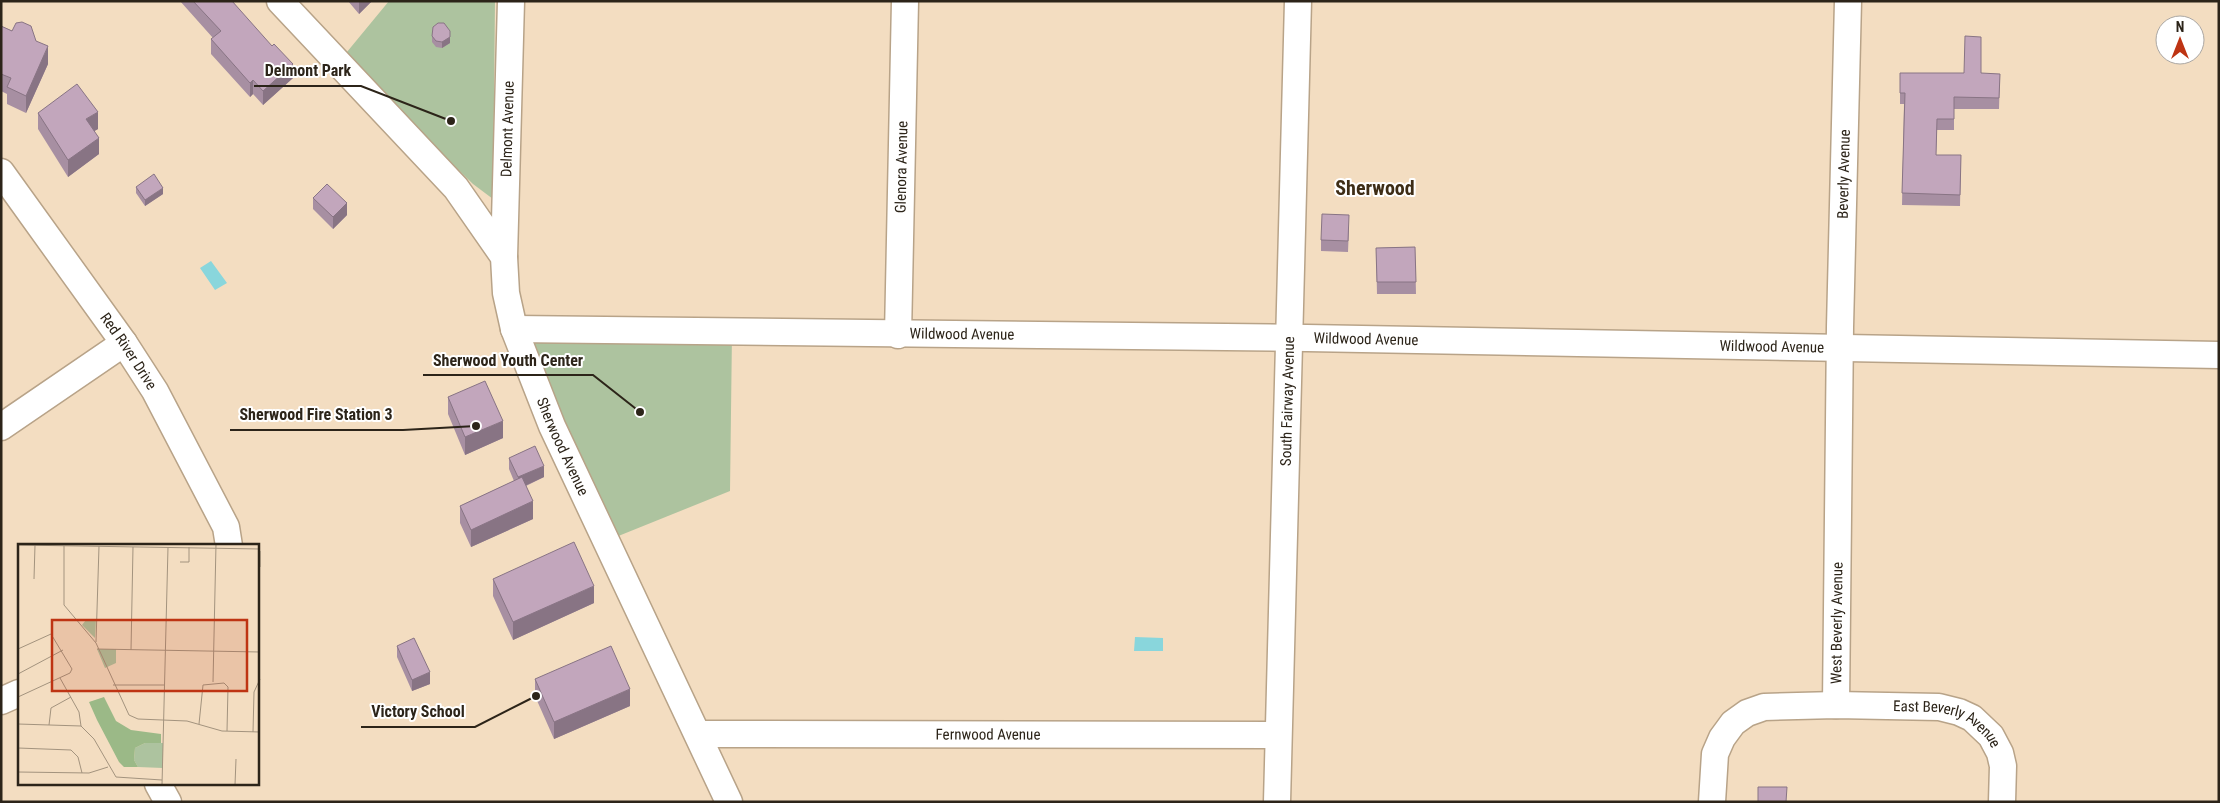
<svg xmlns="http://www.w3.org/2000/svg" width="2220" height="803" viewBox="0 0 2220 803" font-family="'Roboto Condensed',sans-serif">
	<rect width="100%" height="100%" fill="#f3ddc1"/>
	<path fill="#adc39f" d="M389,1h106l-2,198 -20,-15 -131,-126z
		M514,329l218,4 -2,158 -124,50z"/>
	<path fill="#89d6dc" d="M211,261l16,22 -12,7 -15,-22z
		M1135,637l28,1v13h-29z"/>
	<g fill="none" stroke-linecap="round" stroke-linejoin="round">
		<defs>
			<g id="minor">
				<path id="s1" d="M280,1l176,187 48,69 2,36 8,36 38,97 177,376"/>
				<path id="s2" d="M1,172l123,171 31,48 71,136 3,19"/>
				<path id="s3" d="M504,257l7,-256"/>
				<path id="s4" d="M514,329l793,9 912,17"/>
				<path id="s5" d="M898,335l7,-334"/>
				<path d="M1,427l123,-84"/>
				<path d="M1,701l18,-8"/>
				<path id="s6" d="M1836,705l4,-378 8,-326"/>
				<path id="s7" d="M698,734l580,1"/>
				<path d="M158,784l10,18"/>
				<path id="s8" d="M1277,802l21,-801"/>
				<path id="s9" d="M1712,802l3,-48 7,-16 11,-15 14,-10 17,-6 72,-2 103,2 20,5 13,6 19,18 9,17 3,13 -1,36"/>
			</g>
		</defs>
		<use href="#minor" stroke="#b8a388" stroke-width="29"/>
		<use href="#minor" stroke="#fff" stroke-width="26"/>
	</g>
	<path fill="#a78fa2" d="M180,1h52l61,77 -30,27 -10,-11 -3,3 -39,-43v-15l2,-1z
		M348,1h24l-13,13z
		M1,26l35,15 12,23 -22,49 -19,-9v-10l-6,-3z
		M432,36h18v7l-8,5 -6,-1 -4,-5z
		M1900,73l100,1 -1,35h-45v21h-17l-1,25h25l-1,51 -58,-1 2,-101h-4z
		M38,113l60,16 -4,2 5,23 -31,23 -30,-48z
		M136,187l27,7 -18,12 -9,-13z
		M313,198l34,17 -14,14 -20,-20z
		M1349,227l-1,25 -27,-1v-11z
		M1415,247l1,47h-39l-1,-46z
		M448,397l55,41 -38,17 -17,-41z
		M509,458l35,19 -18,9 7,33 -62,28 -11,-24v-17l54,-25 -5,-12z
		M493,579l101,24 -81,37 -20,-44z
		M397,646l33,38 -18,7 -15,-34z
		M535,679l95,27 -76,33 -19,-43z"/>
	<path fill="#887484" d="M360,1h12l-13,13v-12z
		M450,31v12l-8,5v-6z
		M48,46v18l-22,49v-17z
		M293,64v14l-30,27v-14z
		M253,80v14l-3,3v-14z
		M98,112v17l-12,7v-17z
		M99,138v16l-31,23v-17z
		M163,188v6l-18,12v-6z
		M347,203v12l-14,14v-12z
		M503,421v17l-38,17v-18z
		M544,466v11l-26,12v-12z
		M533,501v18l-62,28v-17z
		M594,586v17l-81,37v-18z
		M430,672v12l-18,7v-11z
		M630,689v17l-76,33v-17z"/>
	<path fill="#c2a6bc" stroke="#887484" d="M193,1h39l40,45 2,-2 19,20 -30,27 -10,-11 -3,3 -39,-44 10,-8z
		M22,22l9,4 5,15 12,5 -22,50 -19,-9 4,-9 -10,-4v-48l11,5 4,-8z
		M438,23h6l6,8v6l-8,5 -6,-1 -4,-5 1,-9z
		M1965,36l16,1v36l19,1 -1,24 -45,-1v22h-17l-1,36h25l-1,40 -58,-2 3,-100h-5v-20h64z
		M77,84l21,28 -12,7 13,19 -31,22 -30,-47z
		M154,174l9,14 -18,12 -9,-13z
		M327,184l20,19 -14,14 -20,-19z
		M1322,214l27,1 -1,26 -27,-1z
		M1415,247l1,35h-39l-1,-34z
		M485,381l18,40 -38,16 -17,-40z
		M535,446l9,20 -26,11 -9,-19z
		M522,477l11,24 -62,29 -11,-24z
		M574,542l20,44 -81,36 -20,-43z
		M414,638l16,34 -18,8 -15,-34z
		M611,646l19,43 -76,33 -19,-43z
		M1758,787h29l-1,15h-28z"/>
	<g text-anchor="middle" stroke-width="4" stroke-linejoin="round" paint-order="stroke">
		<g font-size="15" fill="#2c2419" stroke="#fff">
			<text dy="5" stroke="none"><textPath href="#s3" startOffset="128">Delmont Avenue</textPath></text>
			<text dy="5" stroke="none"><textPath href="#s5" startOffset="168">Glenora Avenue</textPath></text>
			<text dy="5" stroke="none"><textPath href="#s6" startOffset="531">Beverly Avenue</textPath></text>
			<text dy="5" stroke="none"><textPath href="#s4" startOffset="448">Wildwood Avenue</textPath></text>
			<text dy="5" stroke="none"><textPath href="#s4" startOffset="852">Wildwood Avenue</textPath></text>
			<text dy="5" stroke="none"><textPath href="#s4" startOffset="1258">Wildwood Avenue</textPath></text>
			<text dy="5" stroke="none"><textPath href="#s2" startOffset="220">Red River Drive</textPath></text>
			<text dy="5" stroke="none"><textPath href="#s8" startOffset="401">South Fairway Avenue</textPath></text>
			<text dy="5" stroke="none"><textPath href="#s1" startOffset="541">Sherwood Avenue</textPath></text>
			<text dy="5" stroke="none"><textPath href="#s6" startOffset="82">West Beverly Avenue</textPath></text>
			<text dy="5" stroke="none"><textPath href="#s9" startOffset="308">East Beverly Avenue</textPath></text>
			<text dy="5" stroke="none"><textPath href="#s7" startOffset="290">Fernwood Avenue</textPath></text>
		</g>
		<g font-size="20" font-weight="bold" fill="#3e2d16" stroke="#fff">
			<text x="1375" y="195">Sherwood</text>
		</g>
	</g>
	<g transform="translate(18 544)">
		<rect width="241" height="241" fill="#f3ddc1"/>
		<path d="M78,75l-1,19 -13,-13 4,-5zM79,105h19v14l-11,5zM127,199h18v25l-25,-1 -4,-7 1,-12z" fill="#adc39f"/>
		<path d="M86,153l12,24 15,9 30,4v9h-16l-10,5 -1,12 4,7h-14l-5,-5 -22,-42 -8,-18z" fill="#9bb987"/>
		<path fill="none" stroke="#a3937e" stroke-width="1" d="M0,1l242,4M46,2v59l32,38 33,72 9,4 49,2 35,10 38,1M242,7v16M162,18h9v-15M16,35l1,-34M78,98l3,-96M0,105l33,-15 21,35 -2,4 -52,24M79,105l163,3M113,106l2,-103M0,130l45,-24M42,134l19,34 2,14M195,138l3,-138M95,141h51M0,180l63,2 13,13 22,38 46,3M181,180l4,-39 21,-2 4,4 -1,44M31,181l2,-17 20,-11M235,188l1,-40 6,-13M0,204l53,2 7,7 4,16M0,228l71,1 19,-6M144,241l6,-238M217,241l1,-26"/>
		<path fill="#be3413" fill-opacity="0.15" stroke="#be3413" stroke-width="2.5" d="M34,76h195v71h-195z"/>
		<rect width="241" height="241" fill="none" stroke="#2c2419" stroke-width="2.5"/>
	</g>
	<path fill="none" stroke="#2c2419" stroke-width="2" d="M451 121L361 86H254M640 412L593 375H423M476 426L403 430H230M536 696L475 727H361"/>
	<g fill="#2c2419" stroke="#fff" stroke-width="2">
		<circle cx="451" cy="121" r="5"/>
		<circle cx="640" cy="412" r="5"/>
		<circle cx="476" cy="426" r="5"/>
		<circle cx="536" cy="696" r="5"/>
	</g>
	<g font-size="16" text-anchor="middle" font-weight="bold" fill="#2c2419" stroke="#fff" stroke-width="4" stroke-linejoin="round" paint-order="stroke">
		<text x="308" y="76">Delmont Park</text>
		<text x="508" y="366">Sherwood Youth Center</text>
		<text x="316" y="420">Sherwood Fire Station 3</text>
		<text x="418" y="717">Victory School</text>
	</g>
	<rect width="2220" height="803" fill="none" stroke="#2c2419" stroke-width="5"/>
	<g transform="translate(2180 40)"><circle r="24" fill="#ffffff" stroke="#aba7a3"/>
	<path d="M0-4L9 19L0 12L-9 19Z" fill="#be3413"/>
	<text y="-8" font-size="14" font-weight="bold" text-anchor="middle" fill="#2c2419">N</text>
	</g>
</svg>
